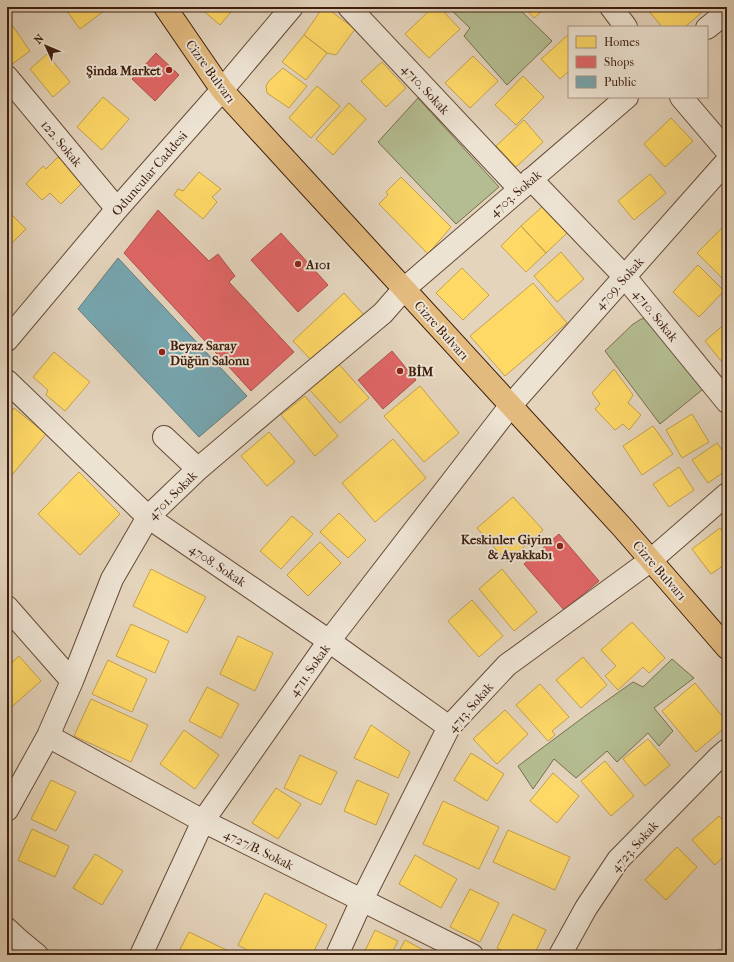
<svg xmlns="http://www.w3.org/2000/svg" width="734" height="962" viewBox="0 0 734 962" font-family="'IM FELL French Canon',serif">
	<rect width="100%" height="100%" fill="#e4d4bc"/>
	<filter id="stains"><feTurbulence type="fractalNoise" baseFrequency=".005" numOctaves="4"/><feColorMatrix values="0 0 0 0 .2 0 0 0 0 .09 0 0 0 0 .02 0 0 0 .5 -.17"/></filter>
	<radialGradient id="worn" r=".72"><stop offset=".6" stop-color="#630" stop-opacity="0"/><stop offset="1" stop-color="#630" stop-opacity=".3"/></radialGradient>
	<path fill="#b4bd91" stroke="#786e4f" d="M448,7h69l35,34 -45,44 -43,-49 6,-8z
		M418,98l81,89 -43,37 -78,-82z
		M649,318l58,68 -47,38 -55,-73 27,-26 9,-6z
		M672,659l22,19 -40,30 19,23 -14,15 -11,-13 -31,29 -10,-11 -31,27 -22,-19 -21,30 -15,-23 67,-50 48,-34 10,5z"/>
	<path fill="#ffd966" stroke="#c5a14b" d="M64,7h45l-29,22z
		M199,7h36l-15,18z
		M323,7h2l30,22 -19,26 -9,-2 -23,-18z
		M433,7h6l21,22 -31,29 -24,-24z
		M524,7h23l-13,11z
		M652,7h44l5,6 -16,14h-23l-14,-17z
		M10,22l20,29 -19,14 -4,-5v-36z
		M569,34v37l-9,8 -19,-20z
		M304,35l23,18 -21,27 -24,-18z
		M47,54l23,28 -17,15 -23,-28z
		M473,56l25,25 -28,27 -25,-25z
		M382,62l24,26 -20,19 -25,-26z
		M283,68l24,18 -18,22 -22,-15 -1,-7 3,-5z
		M523,76l21,21 -28,28 -21,-20z
		M317,86l23,20 -29,32 -22,-20z
		M103,97l26,22 -27,31 -25,-23z
		M349,103l17,16 -33,36 -17,-16z
		M671,118l22,23 -28,26 -21,-23z
		M524,120l19,22 -27,25 -20,-21z
		M58,157l25,25 -22,22 -11,-11 -8,7 -16,-16 17,-18 3,3z
		M199,172l22,17 -9,8 5,5 -14,17 -29,-24 4,-6 5,2z
		M650,174l16,19 -32,27 -16,-19z
		M401,177l50,50 -23,27 -49,-50 9,-9 -2,-3z
		M542,207l25,26 -21,20 -25,-27z
		M7,210l19,19 -19,19z
		M727,223v60l-30,-30z
		M521,226l25,27 -20,19 -25,-26z
		M561,252l23,27 -27,23 -23,-26z
		M698,265l26,26 -25,26 -26,-25z
		M462,268l27,27 -26,25 -27,-27z
		M533,283l34,40 -62,53 -35,-40z
		M344,293l21,23 -50,48 -22,-23z
		M727,322v46l-22,-27z
		M54,352l36,30 -25,29 -19,-16 2,-5 -15,-13z
		M336,361l33,37 -29,25 -33,-36z
		M614,369l19,26 -5,8 13,12 -12,15 -6,-6 -8,6 -20,-21 5,-5 -8,-11z
		M420,386l39,47 -35,29 -40,-46z
		M305,396l33,40 -23,20 -34,-41z
		M14,408l32,26 -39,47v-64z
		M692,414l17,28 -27,16 -16,-28z
		M653,426l20,28 -31,21 -19,-29z
		M269,432l26,30 -28,24 -26,-30z
		M393,439l33,39 -51,44 -33,-39z
		M717,443l10,14v13l-19,13 -16,-23z
		M679,467l15,23 -25,17 -16,-23z
		M79,472l41,42 -40,41 -42,-41z
		M513,497l30,33 -36,32 -30,-34z
		M339,513l27,27 -18,18 -28,-26z
		M292,516l21,18 -32,35 -21,-18z
		M720,528l7,10v25l-16,11 -19,-25z
		M320,542l21,21 -33,33 -21,-21z
		M151,569l55,28 -19,36 -54,-27z
		M502,569l35,43 -23,19 -35,-42z
		M727,586v11l-5,-7z
		M472,600l31,36 -24,21 -31,-36z
		M632,622l33,36 -16,15 -6,-6 -25,23 -13,-14 11,-10 -15,-16z
		M131,624l38,17 -14,32 -39,-17z
		M238,636l35,17 -18,38 -35,-17z
		M19,656l22,25 -34,30v-44z
		M583,657l24,28 -26,23 -25,-28z
		M108,660l39,19 -15,33 -40,-18z
		M695,683l32,39v4l-31,26 -34,-41z
		M540,684l29,33 -17,14 3,4 -7,6 -32,-36z
		M207,687l32,17 -18,34 -32,-17z
		M91,699l57,26 -17,37 -57,-26z
		M505,710l23,24 -31,30 -24,-25z
		M371,725l39,27 -12,26 -44,-20z
		M184,730l35,25 -24,34 -35,-25z
		M648,739l22,26 -25,21 -22,-27z
		M471,753l33,21 -17,27 -33,-21z
		M300,755l37,17 -16,33 -37,-17z
		M605,761l29,35 -23,20 -30,-35z
		M553,773l26,23 -22,27 -27,-22z
		M51,780l25,12 -20,39 -25,-12z
		M357,780l32,14 -13,31 -32,-14z
		M276,788l25,16 -23,35 -26,-16z
		M443,801l56,26 -20,42 -56,-25z
		M719,816l8,9v28l-12,12 -23,-25z
		M32,829l37,17 -14,31 -37,-17z
		M508,830l62,27 -15,33 -62,-28z
		M677,847l20,20 -31,33 -21,-20z
		M95,854l28,17 -21,34 -29,-17z
		M415,855l42,24 -16,29 -42,-24z
		M470,889l29,14 -19,39 -30,-15z
		M265,893l62,32 -15,30h-56l-18,-10z
		M513,914l33,16 -12,25h-23l-14,-7z
		M375,930l23,11 -7,14h-28z
		M189,932l48,23h-60z
		M405,940l22,12 -1,3h-29z
		M718,949l9,4v2h-12z"/>
	<path fill="#e06666" stroke="#af504b" d="M156,53l23,22 -24,26 -23,-22z
		M158,210l51,51 9,-7 17,22 -6,6 65,70 -43,39 -127,-138z
		M281,233l47,52 -30,27 -47,-52z
		M392,351l24,29 -33,29 -25,-29z
		M559,534l40,47 -35,29 -40,-46z"/>
	<path fill="#76a5af" stroke="#657c7e" d="M118,258l129,138 -48,41 -121,-128z"/>
	<g fill="none" stroke-linecap="round" stroke-linejoin="round">
		<defs>
			<path id="minor" d="M349,7l171,182
				M611,7l15,20
				M707,28l20,-16
				M7,77l110,132
				M681,97l46,54
				M531,179l94,98 102,125
				M7,340l110,-131 105,-119 70,-83
				M7,381l141,136 181,124 120,86
				M164,437l34,32
				M7,607l65,74
				M48,736l155,85 269,134
				M7,810l41,-74 24,-55 40,-102 36,-62 50,-48 80,-68 105,-88 21,-24 223,-192
				M7,929l13,12 17,14
				M141,955l62,-134 126,-180 182,-236 216,-244
				M337,955l25,-55 87,-173 58,-62 144,-105 76,-66
				M560,955l26,-47 32,-48 101,-103 8,-7"/>
			<path id="major" d="M165,7l57,83 400,437 105,121"/>
		</defs>
		<use href="#minor" stroke="#674c39" stroke-width="24"/>
		<use href="#major" stroke="#3d1e0d" stroke-width="24"/>
		<use href="#minor" stroke="#ede3d3" stroke-width="22"/>
		<use href="#major" stroke="#e2ba7e" stroke-width="22"/>
	</g>
	<g fill="#8f2418" stroke="#ede3d3" stroke-width="1.5">
		<circle cx="169" cy="70" r="4"/>
		<circle cx="298" cy="264" r="4"/>
		<circle cx="162" cy="352" r="4"/>
		<circle cx="400" cy="371" r="4"/>
		<circle cx="560" cy="546" r="4"/>
	</g>
	<g text-anchor="middle" stroke-width="4" stroke-linejoin="round" paint-order="stroke">
		<g font-size="13" font-weight="bold" fill="#3d1e0d" stroke="#ede3d3" text-anchor="start">
			<text x="161" y="75" text-anchor="end">Şinda Market</text>
			<text x="306" y="269">A101</text>
			<text x="170" y="350">Beyaz Saray<tspan x="170" dy="15">Düğün Salonu</tspan></text>
			<text x="408" y="376">BİM</text>
			<text x="552" y="544" text-anchor="end">Keskinler Giyim<tspan x="552" dy="15">&amp; Ayakkabı</tspan></text>
		</g>
		<g font-size="13" fill="#3d1e0d" stroke="#ede3d3">
			<text transform="translate(211 71) rotate(54)" y="5">Cizre Bulvarı</text>
			<text transform="translate(426 89) rotate(47)" y="5">4710. Sokak</text>
			<text transform="translate(62 143) rotate(50)" y="5">122. Sokak</text>
			<text transform="translate(149 173) rotate(-49)" y="5">Oduncular Caddesi</text>
			<text transform="translate(515 193) rotate(-41)" y="5">4703. Sokak</text>
			<text transform="translate(619 283) rotate(-48)" y="5">4709. Sokak</text>
			<text transform="translate(656 315) rotate(51)" y="5">4710. Sokak</text>
			<text transform="translate(442 330) rotate(48)" y="5">Cizre Bulvarı</text>
			<text transform="translate(172 495) rotate(-45)" y="5">4701. Sokak</text>
			<text transform="translate(218 565) rotate(34)" y="5">4708. Sokak</text>
			<text transform="translate(660 570) rotate(49)" y="5">Cizre Bulvarı</text>
			<text transform="translate(309 670) rotate(-55)" y="5">4711. Sokak</text>
			<text transform="translate(470 707) rotate(-49)" y="5">4713. Sokak</text>
			<text transform="translate(634 846) rotate(-48)" y="5">4723. Sokak</text>
			<text transform="translate(259 849) rotate(26)" y="5">4727/B. Sokak</text>
		</g>
	</g>
	<rect width="734" height="962" fill="none" stroke="#e4d4bc" stroke-width="24"/>
	<rect x="8" y="8" width="718" height="946" fill="none" stroke="#3d1e0d" stroke-width="2"/>
	<rect x="12" y="12" width="710" height="938" fill="none" stroke="#3d1e0d"/>
	<rect x="568" y="26" width="140" height="72" fill="#ede3d3" stroke="#a79484"/>
	<rect x="576" y="36" width="20" height="12" fill="#ffd966" stroke="#a79484"/>
	<text x="604" y="46" font-size="12" fill="#3d1e0d">Homes</text>
	<rect x="576" y="56" width="20" height="12" fill="#e06666" stroke="#a79484"/>
	<text x="604" y="66" font-size="12" fill="#3d1e0d">Shops</text>
	<rect x="576" y="76" width="20" height="12" fill="#76a5af" stroke="#a79484"/>
	<text x="604" y="86" font-size="12" fill="#3d1e0d">Public</text>
	<g transform="translate(46 46) rotate(314)" stroke="#ede3d3" stroke-width="3" paint-order="stroke">
	<path d="M0-3L7 15L0 10L-7 15Z" fill="#3d1e0d"/>
	<text y="-6" font-size="11" font-weight="bold" text-anchor="middle" fill="#3d1e0d">N</text>
	</g>
	<rect width="100%" height="100%" filter="url(#stains)"/>
	<rect width="100%" height="100%" fill="url(#worn)"/>
</svg>
